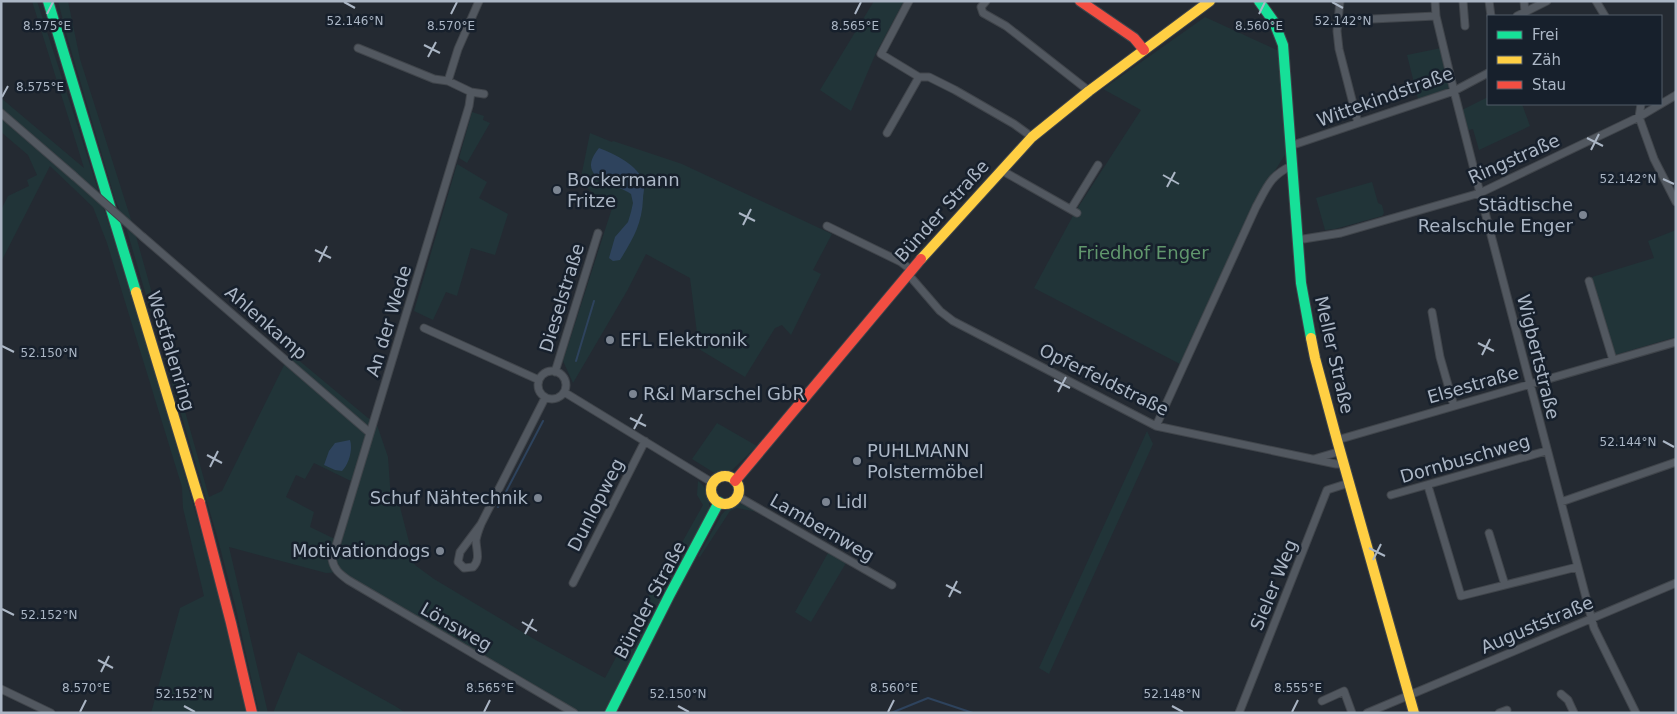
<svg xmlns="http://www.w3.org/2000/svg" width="1677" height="714" viewBox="0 0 1677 714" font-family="'DejaVu Sans',sans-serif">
	<rect width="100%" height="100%" fill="#242a32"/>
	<path fill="#213438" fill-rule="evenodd" d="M32,1h5c64,196 127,392 180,590 11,41 20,81 30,122h-96l29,-105 24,-12 -21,-88 -1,-21 -75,-244 -14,-36 -43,-41 -49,96v-52l7,-14 21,-10 -2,-6 10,-5 -9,-20 -27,-23v-34l83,70z
		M58,1h10l12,58 54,170 75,268 13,-6 68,-138 78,65 8,4 12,35 3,43 9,7 15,58 19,14 100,60 71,39 62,-117 4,1 32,-57 -6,-10 1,-14c11,7 13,21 10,33l-101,199h-27l-239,-141 -15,1 -97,-26 39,166h-9l-23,-104 -19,-73 -92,-312 -10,-25 -47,-159zM314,463l43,21 -18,57 -29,-14 4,-15 -28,-15 10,-22 9,4z
		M874,1h30l-29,54 -24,56 -31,-21z
		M1205,17l74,34 7,102 -31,50 -75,161 -146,-76 41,-76 66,-102 -38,-21z
		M1441,48l9,40 -32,11 -11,-44z
		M1488,97v7h34l8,22 -51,24 -6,-21 -5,1 -6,-20z
		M472,112l12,4 -1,4 7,3 -23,40 -8,-5z
		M590,133l22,9 1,-1 69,23 150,70 -19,36 8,4 -30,61 -9,-10 -7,3 -30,49 -46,-28 -9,-71 -44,-24 -19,37 -54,92 -10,-22 50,-156 -9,-3 -24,-20z
		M457,164l30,18 -8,16 29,16 -13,41 -24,-7 -14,48 -11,-4 -13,28 -19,-9z
		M1372,182l6,21 4,2 2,8 -2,3 -47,13 -10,1 -9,-32z
		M1676,230v107l-61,18 -23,-78 62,-19 -6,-17z
		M717,423l40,23 -26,25 -15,3 -24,-15z
		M1147,431l6,13 -104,230 -10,-6z
		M740,503l18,9 -21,-4 -7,3 -30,46 -2,-1 24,-42 3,-3z
		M828,553l18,10 -35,59 -16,-10z
		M298,652l97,54 11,7h-133z"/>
	<path fill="#2e435d" d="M599,148c16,6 39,17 45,35 1,4 -1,11 -1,16 -1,25 -10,40 -23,61l-7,1 -4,-3 6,-21 13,-15 3,-10 2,-9 -2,-9c-17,-12 -57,-15 -32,-46z
		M350,440c3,9 -1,24 -8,31l-7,-1 -11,-5 5,-14 6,-8z"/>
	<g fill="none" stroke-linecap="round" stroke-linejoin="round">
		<path stroke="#2e435d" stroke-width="2" d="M576,361l18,-60
			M498,507l45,-86
			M891,713l37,-15 45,15"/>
		<defs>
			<path id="street" d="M909,1l-28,53 38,23
				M986,1l-5,6 2,6 23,13 83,65
				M1340,1l-3,30 2,18 19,74
				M1435,1l1,15 18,75 26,102 114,435 42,85
				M1463,1l2,25
				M1489,1l2,15
				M1524,1l1,11
				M1596,1l9,15
				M1517,16l30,-15
				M1372,19l64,-3
				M358,48l76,31 14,2 23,11 13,2
				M448,81l10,-32 21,-48
				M471,92l-2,14 -137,453c2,11 8,15 16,21l226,133
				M1641,104l-2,13 15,42 22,43
				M1,113l73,63
				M887,133l32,-56h10l26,13 59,34 18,13
				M1290,146l164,-55 34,-18
				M1001,170l76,43
				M1071,209l27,-44
				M827,226l74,36 10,8
				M143,237l227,196
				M1297,240l44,-7 139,-40 159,-76 37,-22
				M908,274l32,37 13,10 203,105 180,38h8
				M1589,281l24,79
				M1432,312l8,45 14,49
				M424,328l115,52
				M538 385a14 14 0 1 1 28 0a14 14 0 1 1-28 0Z
				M555,372l43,-139
				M564,392l149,91
				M1156,426l100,-219c11,-20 14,-31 35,-41
				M1337,440l339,-98
				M1314,459l27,-8
				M1428,486l33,110 116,-29
				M1391,495l155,-44
				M737,496l155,89
				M1561,502l115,-40
				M481,524c-2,5 -4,10 -5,16 0,10 5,19 -3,27l-9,1 -6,-6 2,-10 21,-28 64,-126
				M1489,533l16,52
				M573,583l72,-142
				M1,689l50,24
				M1561,694l7,6 6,13
				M1322,701l22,-10 8,22
				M1239,713l88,-223 22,-7
				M1367,713l309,-130
				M1499,713l8,-3"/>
			<path id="fast" d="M48,1l88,291
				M1259,1l15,21 9,23 18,238 10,55
				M610,713l59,-117 50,-94"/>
			<path id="slow" d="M921,259l111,-122 57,-46 121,-90
				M136,292l64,211
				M1311,338l4,20 22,82 77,273
				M711 490a14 14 0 1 1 28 0a14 14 0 1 1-28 0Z"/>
			<path id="jam" d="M1080,1l54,37 10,12
				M735,481l186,-222
				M200,503l31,120 21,90"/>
		</defs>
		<use href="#street" stroke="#40454b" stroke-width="9"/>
		<use href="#fast" stroke="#40454b" stroke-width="12"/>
		<use href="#slow" stroke="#40454b" stroke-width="12"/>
		<use href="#jam" stroke="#40454b" stroke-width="12"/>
		<use href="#street" stroke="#525860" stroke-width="7"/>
		<use href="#fast" stroke="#16e098" stroke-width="10"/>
		<use href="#slow" stroke="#ffcf43" stroke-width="10"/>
		<use href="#jam" stroke="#f24e42" stroke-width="10"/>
		<defs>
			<path id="street-bridge" d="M74,176l69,61"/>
		</defs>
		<use href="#street-bridge" stroke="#40454b" stroke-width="9" stroke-linecap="butt"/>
		<use href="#street-bridge" stroke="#525860" stroke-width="7"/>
	</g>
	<path fill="none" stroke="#abb6c5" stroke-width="2" d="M344,2l11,6M1332,2l11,6M47,14l6,-12M451,14l6,-12M855,14l6,-12M1259,14l6,-12M424,45l16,8M428,57l8,-15M2,97l6,-11M1587,138l16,8M1591,150l8,-16M1163,175l16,9M1663,179l11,5M1167,187l8,-15M739,213l16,8M743,225l8,-16M315,250l16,8M319,262l8,-16M1478,343l16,8M2,346l12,6M1482,355l8,-16M1054,380l16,8M1058,392l8,-15M630,418l16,8M634,429l8,-15M1663,441l11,6M207,455l15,8M210,467l8,-16M1369,548l16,8M1373,560l8,-16M946,585l15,8M949,597l8,-16M2,609l12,6M522,622l15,9M525,634l8,-15M98,660l15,8M101,672l8,-16M184,706l11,6M678,706l11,6M1172,706l11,6M80,712l6,-12M484,712l6,-12M888,712l6,-12M1292,712l6,-12"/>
	<g fill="#7c8592" stroke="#17202c" stroke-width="2">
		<circle cx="557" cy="190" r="5"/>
		<circle cx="1583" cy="215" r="5"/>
		<circle cx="610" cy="340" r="5"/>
		<circle cx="633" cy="394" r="5"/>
		<circle cx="857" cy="461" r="5"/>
		<circle cx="538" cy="498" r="5"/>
		<circle cx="826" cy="502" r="5"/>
		<circle cx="440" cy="551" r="5"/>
	</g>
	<g text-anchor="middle" stroke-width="5" stroke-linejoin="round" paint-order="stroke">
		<g font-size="18" fill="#abb6c5" stroke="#17202c">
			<text transform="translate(1385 97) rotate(-20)" y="6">Wittekindstraße</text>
			<text transform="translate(1514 159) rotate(-24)" y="6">Ringstraße</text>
			<text transform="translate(942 211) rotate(-48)" y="6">Bünder Straße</text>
			<text transform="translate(562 298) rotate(-73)" y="6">Dieselstraße</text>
			<text transform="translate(389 321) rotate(-73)" y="6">An der Wede</text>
			<text transform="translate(266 323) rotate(41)" y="6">Ahlenkamp</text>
			<text transform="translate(171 351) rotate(73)" y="6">Westfalenring</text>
			<text transform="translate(1334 355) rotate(77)" y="6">Meller Straße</text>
			<text transform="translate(1538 357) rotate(76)" y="6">Wigbertstraße</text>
			<text transform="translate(1104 380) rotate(26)" y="6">Opferfeldstraße</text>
			<text transform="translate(1473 385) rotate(-16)" y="6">Elsestraße</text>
			<text transform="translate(1465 459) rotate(-16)" y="6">Dornbuschweg</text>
			<text transform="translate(596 505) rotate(-63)" y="6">Dunlopweg</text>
			<text transform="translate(822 528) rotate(30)" y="6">Lambernweg</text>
			<text transform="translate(1274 585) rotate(-68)" y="6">Sieler Weg</text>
			<text transform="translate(650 600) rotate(-62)" y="6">Bünder Straße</text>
			<text transform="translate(1537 625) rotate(-23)" y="6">Auguststraße</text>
			<text transform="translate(456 627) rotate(30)" y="6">Lönsweg</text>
		</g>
		<g font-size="18" fill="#abb6c5" stroke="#17202c" text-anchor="start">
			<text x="567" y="186">Bockermann<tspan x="567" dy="21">Fritze</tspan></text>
			<text x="1573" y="211" text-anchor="end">Städtische<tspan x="1573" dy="21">Realschule Enger</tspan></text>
			<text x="620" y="346">EFL Elektronik</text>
			<text x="643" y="400">R&amp;I Marschel GbR</text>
			<text x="867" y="457">PUHLMANN<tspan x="867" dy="21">Polstermöbel</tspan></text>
			<text x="528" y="504" text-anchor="end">Schuf Nähtechnik</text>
			<text x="836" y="508">Lidl</text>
			<text x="430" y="557" text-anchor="end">Motivationdogs</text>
		</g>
		<g font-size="18" fill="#61976d" stroke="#17202c">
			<text x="1143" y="259">Friedhof Enger</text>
		</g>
	</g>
	<g font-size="12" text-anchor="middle" fill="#abb6c5" stroke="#17202c" stroke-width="5" stroke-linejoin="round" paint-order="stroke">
		<text x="355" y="25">52.146°N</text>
		<text x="1343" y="25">52.142°N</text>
		<text x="47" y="30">8.575°E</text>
		<text x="451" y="30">8.570°E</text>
		<text x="855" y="30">8.565°E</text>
		<text x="1259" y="30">8.560°E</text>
		<text x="40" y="91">8.575°E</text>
		<text x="1628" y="183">52.142°N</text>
		<text x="49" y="357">52.150°N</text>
		<text x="1628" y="446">52.144°N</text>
		<text x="49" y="619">52.152°N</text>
		<text x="86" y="692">8.570°E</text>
		<text x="490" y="692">8.565°E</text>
		<text x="894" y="692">8.560°E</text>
		<text x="1298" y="692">8.555°E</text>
		<text x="184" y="698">52.152°N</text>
		<text x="678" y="698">52.150°N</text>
		<text x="1172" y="698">52.148°N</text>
	</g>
	<rect width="1677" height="714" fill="none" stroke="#abb6c5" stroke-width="5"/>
	<rect x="1487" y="15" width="175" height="90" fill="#17202c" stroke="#525c69"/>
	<rect x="1497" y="31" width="25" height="8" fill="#16e098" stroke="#525c69"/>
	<text x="1532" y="40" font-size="15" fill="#abb6c5">Frei</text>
	<rect x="1497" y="56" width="25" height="8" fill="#ffcf43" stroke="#525c69"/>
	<text x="1532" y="65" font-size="15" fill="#abb6c5">Zäh</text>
	<rect x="1497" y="81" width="25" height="8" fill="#f24e42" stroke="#525c69"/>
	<text x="1532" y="90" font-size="15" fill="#abb6c5">Stau</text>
</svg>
